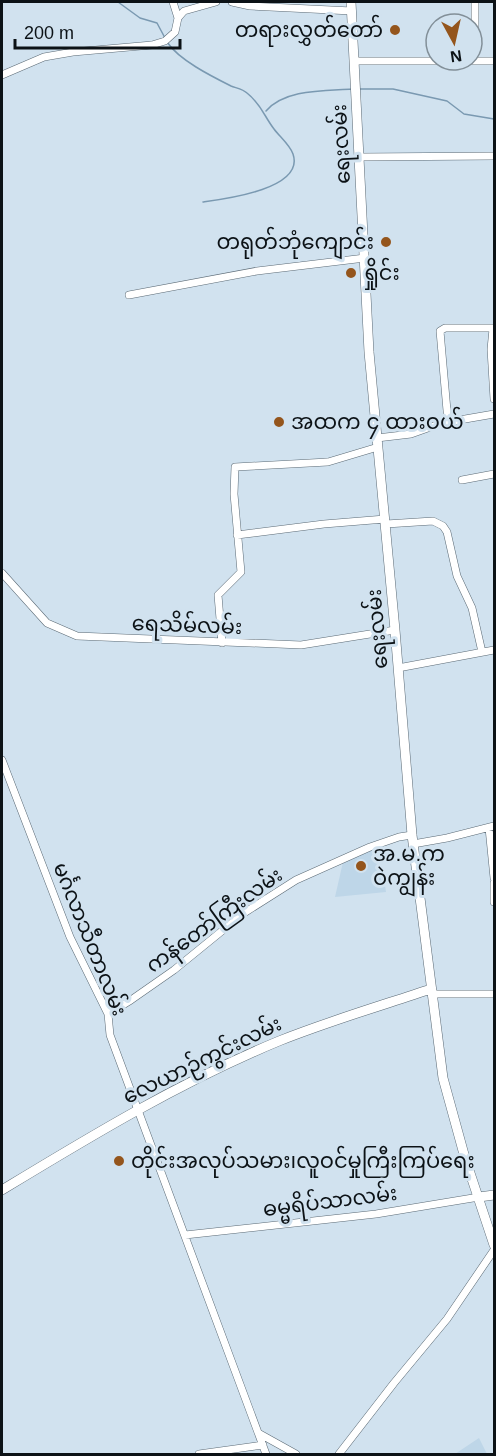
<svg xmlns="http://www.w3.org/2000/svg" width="496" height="1456" viewBox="0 0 496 1456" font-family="Helvetica,'Noto Sans Myanmar',sans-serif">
	<rect width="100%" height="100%" fill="#d1e2ef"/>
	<path fill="#bed6e8" d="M379,846l7,46 -51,5 8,-35z
		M479,1438l8,16h-32z"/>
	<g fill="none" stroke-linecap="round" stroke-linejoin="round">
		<path stroke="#7a99b1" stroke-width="1.5" d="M118,2l22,16 17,5 8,15
			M167,42c12,18 44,34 64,44 5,2 12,3 16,7 14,11 17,23 27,36 5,7 16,16 19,25 12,35 -68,45 -90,48
			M359,89h34l54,12 17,13 30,5
			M266,111c19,-22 58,-20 86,-22"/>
		<defs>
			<path id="street" d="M232,2l18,4 102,5
				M178,18l6,-7 32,-9
				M354,61h119l2,-11v-48
				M473,61h21
				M2,75l42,-18 29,-5 79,-7 13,-4 10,-9 3,-14 -5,-16
				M360,157l134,-1
				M129,295l128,-24 108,-13
				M493,329l-2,20 3,50
				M448,422l-8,-91 5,-3h49
				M377,438l34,-4 31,-11 52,-9
				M462,480l32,-6
				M386,524l47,-3 10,5 4,6 10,44 15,32 10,44
				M237,535l87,-11 61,-5
				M2,573l45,50 30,13 224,9 94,-15
				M222,643l-4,-48 23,-23 -7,-78 1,-27 93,-5 50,-15
				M398,668l96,-18
				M2,760l68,177 38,77 2,21 156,419
				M489,828l5,50
				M413,844l34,-6 47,-12
				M494,902v-19
				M432,994h62
				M108,1014l23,-14 43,-30 70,-57 52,-33 74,-33 29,-10 13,-2
				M185,1235l191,-21 103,-17
				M260,1434l36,20
				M199,1454l64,-9
				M339,1454l55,-71 53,-64 47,-69"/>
			<path id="secondary" d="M351,2l18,350 26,278 17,205 31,243 22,80 29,87
				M2,1190c89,-54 180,-109 277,-149 50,-20 101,-35 152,-52
				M479,1197l15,-2"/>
		</defs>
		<use href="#street" stroke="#5b6a75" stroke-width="8"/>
		<use href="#secondary" stroke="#5b6a75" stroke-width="10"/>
		<use href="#street" stroke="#fff" stroke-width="7"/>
		<use href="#secondary" stroke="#fff" stroke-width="9"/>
	</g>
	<g fill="#94551c" stroke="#d1e2ef" stroke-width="2">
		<circle cx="395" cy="30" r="6"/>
		<circle cx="386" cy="242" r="6"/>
		<circle cx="351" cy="273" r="6"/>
		<circle cx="279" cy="422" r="6"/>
		<circle cx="361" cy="866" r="6"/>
		<circle cx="119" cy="1161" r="6"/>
	</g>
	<g text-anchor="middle" stroke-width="6" stroke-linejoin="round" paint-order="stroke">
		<g font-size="21" fill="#0c1216" stroke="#d1e2ef" text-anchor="start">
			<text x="383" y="37" text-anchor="end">တရားလွှတ်တော်</text>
			<text x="374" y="249" text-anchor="end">တရုတ်ဘုံကျောင်း</text>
			<text x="363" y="280">ရှိုင်း</text>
			<text x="291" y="429">အထက ၄ ထားဝယ်</text>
			<text x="373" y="861">အ.မ.က<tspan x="373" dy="24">ဝဲကျွန်း</tspan></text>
			<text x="131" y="1168">တိုင်းအလုပ်သမား၊လူဝင်မှုကြီးကြပ်ရေး</text>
		</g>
		<g font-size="21" fill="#0c1216" stroke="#d1e2ef">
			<text transform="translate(341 144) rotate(-93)" y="7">ရေးလမ်း</text>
			<text transform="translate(187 625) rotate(2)" y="7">ရေသိမ်လမ်း</text>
			<text transform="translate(377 629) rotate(-95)" y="7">ရေးလမ်း</text>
			<text transform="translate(214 920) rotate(-36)" y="7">ကန်တော်ကြီးလမ်း</text>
			<text transform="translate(90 939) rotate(68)" y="7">မင်္ဂလာသီတာလမ်း</text>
			<text transform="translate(202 1060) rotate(-26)" y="7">လေယာဉ်ကွင်းလမ်း</text>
			<text transform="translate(330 1201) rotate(-7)" y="7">ဓမ္မရိပ်သာလမ်း</text>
		</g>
	</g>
	<rect width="496" height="1456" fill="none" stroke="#0c1216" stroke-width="6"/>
	<g transform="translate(454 42) rotate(172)"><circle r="28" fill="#d1e2ef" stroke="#828f98" stroke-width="1.5"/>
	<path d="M0-4.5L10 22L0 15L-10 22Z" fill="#94551c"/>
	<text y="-9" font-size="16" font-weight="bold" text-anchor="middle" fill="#0c1216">N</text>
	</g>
	<path d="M15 39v9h165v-9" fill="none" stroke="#0c1216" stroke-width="3"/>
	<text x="24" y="39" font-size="18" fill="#0c1216" stroke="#d1e2ef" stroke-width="4.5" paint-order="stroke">200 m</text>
</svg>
